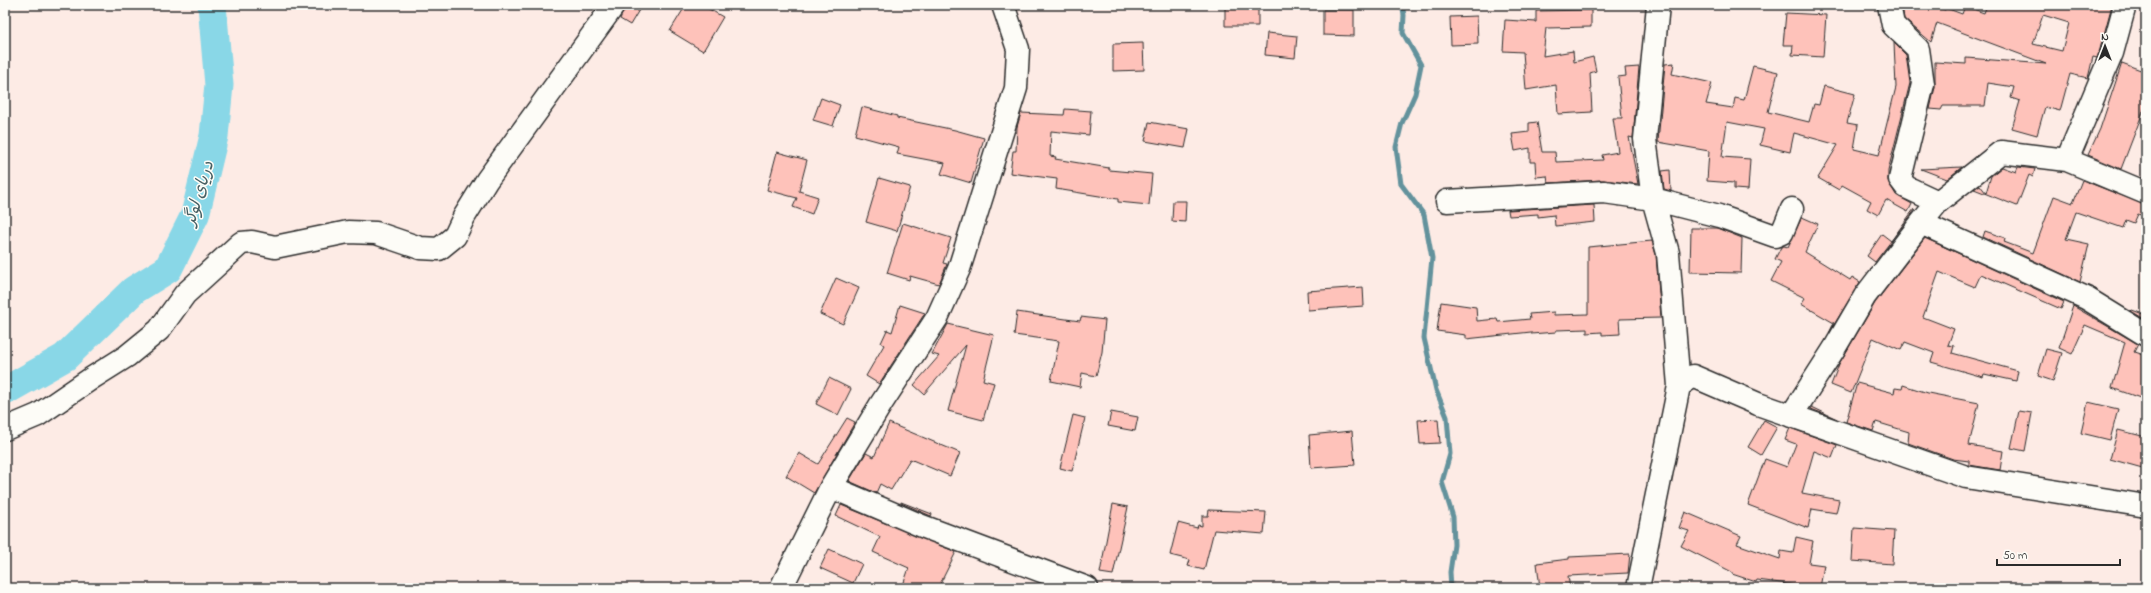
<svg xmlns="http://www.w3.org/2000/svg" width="2151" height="593" viewBox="0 0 2151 593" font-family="'Indie Flower','Playpen Sans Arabic',sans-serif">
	<rect width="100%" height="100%" fill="#fdebe5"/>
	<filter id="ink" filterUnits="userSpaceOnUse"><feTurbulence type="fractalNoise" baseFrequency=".025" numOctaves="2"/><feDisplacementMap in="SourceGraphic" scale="8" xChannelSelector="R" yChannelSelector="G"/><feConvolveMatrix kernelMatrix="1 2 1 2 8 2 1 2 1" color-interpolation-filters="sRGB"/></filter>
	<g filter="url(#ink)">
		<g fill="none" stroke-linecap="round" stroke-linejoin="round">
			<path stroke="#63929c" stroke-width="5" d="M1402,5l2,10 -1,18 18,32 -6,29 -13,29 -6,24 5,37 23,31 8,43 -8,80 12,52 11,27 3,37 -8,28 11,35 1,28 -4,27 1,16"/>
			<path stroke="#89d7e7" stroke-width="29" d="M5,391l60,-34 69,-67 34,-21 27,-54 19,-79 5,-51 -7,-80"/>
		</g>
		<path fill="#fec2ba" stroke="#2b2b2b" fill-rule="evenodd" d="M626,5h16l-12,20 -10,-6z
			M686,5h16l21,12 -20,34 -33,-20z
			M1225,5h33v21h-33z
			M1902,5h27l16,5 1,-2 16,6 3,-8 19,7 3,-8h125l-12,44 -3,9 -4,-1 -5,21 -18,-4 -10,37 -15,-4 -8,28 -25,-7 8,-27 -9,-3 3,-11 -26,-4 -3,23h-42l-2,4 -11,-1 5,-22v-25l31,2v-6l80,6 -109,-41 -6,19 -27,-23zM2043,15l26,8 -7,28 -29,-7z
			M1323,10h31v26l-31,-1z
			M1591,10v17l-45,1 -3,28 30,-5 1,11 19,-5 3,14 -6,2 2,39 -34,2 -2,-29 -30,5 -3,-38 -20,-1 2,-31 31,2v-11z
			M1786,13l40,2 -3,42 -31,-2 1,-10h-10z
			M1477,16l1,28 -27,1 -1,-28z
			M1267,33l30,3 -2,22 -30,-3z
			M1143,43l1,27 -31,1v-27z
			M1894,43l12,12 4,28 -22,88v10l8,14 16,9 -4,8 -22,-12 -8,15 -11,-6 4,-8 -29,-16 -3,5 -21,-12 20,-33 -44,-12 -4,19 -30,-7 4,-16 -37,-7 -5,35 28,2 -2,31 -14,-1v-6l-27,-2 2,-30 -51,-9 7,-78 9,-1 -2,11 40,9 -6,21 27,4 2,-10 9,2 9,-34 25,6 -10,40 41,10 5,-18 5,1 5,-19 31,8 -8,29 11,2 -4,24 25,6 17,-68z
			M2122,63l24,9v32l-25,65 -33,-14 12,-26z
			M1639,67l-6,71 -4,-1 9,47 -35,-4 -55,3 -1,-7 -11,1 -1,-15h-5v-14l-15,3 -3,-17 17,-2v-9l8,-1 5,30h13l1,10 47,-2 -1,-5 16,-3 -5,-34h9l-4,-41 8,-1 -1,-8z
			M821,98l19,7 -7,21 -20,-6z
			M862,107l35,9v2l58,12 29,8 -13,45 -30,-9 4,-11 -48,-9 2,-7 -44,-12z
			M1065,109l26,2 -2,24 -38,-4 -1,25 6,1 -1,2 54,9v2l43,4 -3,31 -31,-3v-3l-62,-10 1,-10 -47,-6 3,-22h3l1,-24 4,-14 43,2z
			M1149,122l40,7 -4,19 -40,-7z
			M777,152l30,8 -8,31 19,6 -6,17 -19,-7 4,-9 -30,-8z
			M1962,167l-15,12 -26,-10z
			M2002,167l14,5 2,-5 17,2 -2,8 -4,-2 -12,31 -43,-17 6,-4 6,8 5,-17z
			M1670,170l1,21 -7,-2 -2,-18z
			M879,178l31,9 -13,44 -31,-9z
			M2082,180l64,25v12l-8,-3 -4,9 -8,-3 -3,8 -47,-16 -10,27 23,5 -9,38 -97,-45 2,-6 20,7 -1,4 29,11 21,-57 19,7z
			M1173,201h13l-1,21 -13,-1z
			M1594,205l1,17 -40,4 -1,-11 -16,2v-3l-29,2 -1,-6z
			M1914,209l1,1 -40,52 -8,-6 15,-22 9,7z
			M1802,217l16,7 -13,28 45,28 2,-3 8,5 -31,51 5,-10 -33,-19 4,-6 -34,-17 10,-19 -6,-3 6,-12 3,-1 4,1z
			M903,223l48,15 -8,25 4,1 -8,20 -29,-8 -1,4 -22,-7z
			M1691,228h26l25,10 -1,35 -51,-1z
			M1925,238l139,64 -3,7 -80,-35 -6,13 -36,-15 -16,45 31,12 -6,16 6,1 -2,7 66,18 -2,10 -32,-7 -1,3 -52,-15 3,-9 -29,-11 -4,8 -28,-12 -22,55 -20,-8 8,-21 36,-61z
			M1652,241l4,14 5,63 -42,1 1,15 -18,1v-3l-15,1v-4l-31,1v2l-25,2v-2l-65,7v-4l-29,-4 4,-29 35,5 1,14 20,-2 1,3 32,-3 -1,-5 25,-2v3l34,-1v-67z
			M836,278l23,10 -16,36 -23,-10z
			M1363,287l1,19 -56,4 -1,-19z
			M900,305l25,8 -46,71 -13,-8 18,-31 -3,-2 6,-13 5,2z
			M2073,306l65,38 -4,8 12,4v44l-34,-12 13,-46 -40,-17 -13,29 -13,-6z
			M2132,310l14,5v5l-15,-9z
			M1017,312l63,9 1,-4 24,3 -3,32 -6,24 -14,-3 -2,14 -29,-6 8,-40 -45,-6z
			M948,324l46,11 -11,45 11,3 -11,37 -35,-9 18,-66 -42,49 -10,-9 25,-29 -7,-2z
			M2046,349l16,4 -9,28 -15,-5z
			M829,378l22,11 -13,26 -22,-11z
			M1857,383l37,10 1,-5 7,1 1,-4 25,8 51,10 -10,42 34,6 -3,19 -31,-5v-4l-16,-2 -45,-16 1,-11 -33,-10 -3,9 -27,-9z
			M2088,402l30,7 -8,31 -29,-7z
			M1812,407l25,12 -26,-10z
			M2019,411l13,2 -7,38 -14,-3z
			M1111,412l27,5 -3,14 -27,-5z
			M1073,415l12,3 -13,53 -12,-3z
			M847,418l8,4 -41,71 -28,-17 13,-23 19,11z
			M1438,419l2,24 -20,1 -2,-24z
			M1764,420l13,7 -16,28 -13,-8z
			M889,423l71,30 -10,23 -40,-17 -19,31 -11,-6 -4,9 -27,-12 17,-28 8,4z
			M1790,428l47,17 -5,13 -18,-7 -12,42 37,7 -3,13 -24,-4 -4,19 -60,-23 17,-46 22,8 9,-23 -11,-4z
			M2118,430l28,7v32l-36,-10z
			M1352,431l3,34 -44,3 -2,-33z
			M901,502l31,12 -1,2 -30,-13z
			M1113,504l15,3 -15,68 -13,-2z
			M841,505l115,47 -18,36h-36l7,-20 -36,-16 7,-15 -44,-21z
			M1209,510l57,2 -2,22 -50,-4 -10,40 -16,-4 2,-6 -20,-5 8,-32 19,5 1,-3 4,1v-10h6z
			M1685,512l56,24 -4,8 43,15 1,-8 12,2 3,-16 17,4 -4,22 15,2 -4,23 -63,-8 -1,2 -24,-8v-2l-51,-26 8,-15 -10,-3z
			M1854,528l40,3 -2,33 -40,-3z
			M829,549l33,15 -9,19 -33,-15z
			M1630,554l-2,19 -60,3 2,12h-30l-3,-25 32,-4v-2z"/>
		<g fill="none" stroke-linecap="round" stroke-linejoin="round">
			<defs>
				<path id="minor" d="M1889,5l4,20 25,24 5,35 -23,95 6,8 32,15
					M2067,160l45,-107 13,-48
					M1447,201l157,-9 49,7 66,17 56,20 7,-3 10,-24
					M1921,223l165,75 60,37
					M1679,386l14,-10 65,28 208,73 180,29
					M1791,416l43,-67 31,-53 56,-73 17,-21 63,-50 66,8 79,33
					M5,429l33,-14 54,-37 35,-22 32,-26 26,-36 56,-51 11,-1 23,5 73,-15 28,1 44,15 19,1 16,-13 9,-19 23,-37 127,-175
					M831,487l91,39 165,62
					M781,588l50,-101 50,-83 56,-86 22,-49 57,-181 2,-39 -15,-44
					M1638,588l41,-202 -11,-133 -15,-54 -8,-60 13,-134"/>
			</defs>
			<use href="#minor" stroke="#2b2b2b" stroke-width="25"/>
			<use href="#minor" stroke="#fdfcf7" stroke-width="22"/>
		</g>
	</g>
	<g text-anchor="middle" stroke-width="3" stroke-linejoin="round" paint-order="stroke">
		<g font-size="17" font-style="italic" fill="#475f63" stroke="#fdfcf7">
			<text transform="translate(198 193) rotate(-73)" y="6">دریای لوگر</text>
		</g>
	</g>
	<rect width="2151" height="593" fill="none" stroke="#fdfcf7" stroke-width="20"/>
	<rect x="10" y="10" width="2131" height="573" fill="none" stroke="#2b2b2b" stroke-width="1.5" filter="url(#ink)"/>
	<g transform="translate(2105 46)" stroke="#fdfcf7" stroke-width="3" paint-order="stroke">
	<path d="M0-3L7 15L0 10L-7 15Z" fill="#2b2b2b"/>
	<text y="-6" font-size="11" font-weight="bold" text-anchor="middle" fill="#2b2b2b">N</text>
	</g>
	<path d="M1997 559v6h123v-6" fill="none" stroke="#2b2b2b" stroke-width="2"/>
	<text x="2003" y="559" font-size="12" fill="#2b2b2b" stroke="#fdfcf7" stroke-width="3" paint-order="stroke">50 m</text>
</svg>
